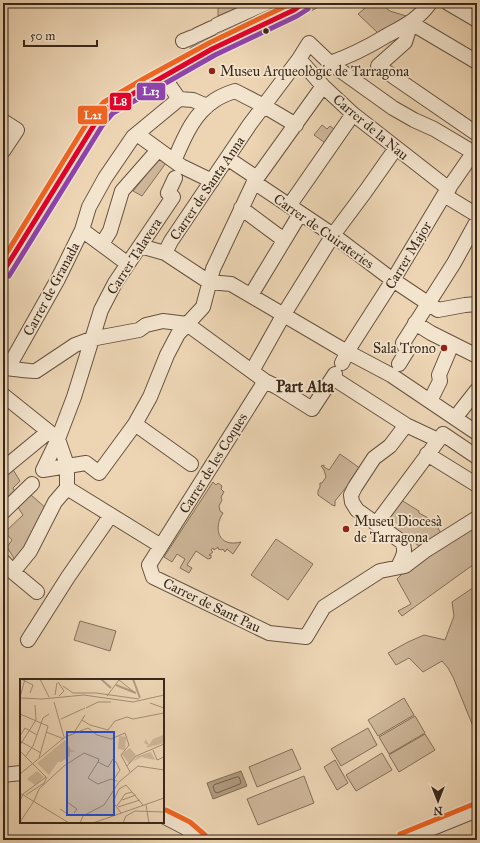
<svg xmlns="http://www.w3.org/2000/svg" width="480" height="843" viewBox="0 0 480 843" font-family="'IM FELL Great Primer',serif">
	<rect width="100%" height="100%" fill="#edd5b4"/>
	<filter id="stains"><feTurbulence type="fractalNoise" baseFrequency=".005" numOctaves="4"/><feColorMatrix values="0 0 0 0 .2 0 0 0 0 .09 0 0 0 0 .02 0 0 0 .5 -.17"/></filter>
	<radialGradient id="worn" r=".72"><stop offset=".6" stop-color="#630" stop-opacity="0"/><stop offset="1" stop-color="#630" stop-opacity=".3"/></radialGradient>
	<path fill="#ceb79a" stroke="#846f5a" d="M218,3h30l-30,13z
		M315,3h11l-30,16 -3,-3z
		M380,3l10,8 16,5 -28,17 -20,-19 12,-10 7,2z
		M266,11l1,2 -76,37 -1,-2z
		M322,125l5,4 3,-3 8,6 -10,13 -14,-10z
		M159,159l7,4 -24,33 -9,-5z
		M340,454l21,15 -26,32v5l-3,-1 -14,-10v-4l2,-4v-4h2l4,-6 -2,-7 -3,-4 3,-1v2l5,3z
		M12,468l8,13 -7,7 2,4 -12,12v-29z
		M213,482l3,3 2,-2 4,3 -1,3 3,3 -3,5 1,3 -3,6 1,5 3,2c-10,15 -5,35 18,29l-8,12 -6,-5 -2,3 -2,-3 -1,1 -4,-1v-2l-4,3 -1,-2 -2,2 2,2 -4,3h2v3l-3,1 -12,-8 -9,14 5,3 -3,5 -9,-5 5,-9 -8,-5 -5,8 -8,-5z
		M31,495l16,14 -31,53 -9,-15 5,-7 -7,-8 18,-17 -6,-9z
		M398,498l21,13v2l22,12 -3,3 4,7 -20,13 -41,-28z
		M477,522v40l-75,54 -4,-5 13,-7 -14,-25 10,-10z
		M276,539l37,25 -25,36 -37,-25z
		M477,585v151l-24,-59 -5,-9 -6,-7 -19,11 -14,-14 -13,7 -8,-12 20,-11 16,-7 21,5 9,-24 -2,-14z
		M80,621l36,10 -6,20 -36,-11z
		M404,698l10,17 -36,21 -10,-16z
		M415,716l10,17 -36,21 -10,-17z
		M368,728l9,17 -36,21 -10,-17z
		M425,734l10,16 -36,22 -10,-17z
		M292,749l9,20 -44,18 -8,-20z
		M382,753l10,17 -36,21 -10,-16z
		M335,760l13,23 -11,7 -13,-23z
		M304,776l10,27 -56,22 -11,-26z"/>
	<path fill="#b09a7f" stroke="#806c56" d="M241,771l6,15 -34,13 -6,-16z"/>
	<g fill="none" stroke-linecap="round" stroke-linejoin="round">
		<path stroke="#74604c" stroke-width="1" d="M237,777h2l2,5 -1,2 -23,9 -2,-1 -2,-5 1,-2z"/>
		<defs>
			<path id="minor" d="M448,3l29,17
				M411,23l-6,19 -27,24 99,68
				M411,23l66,39
				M217,25l49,-22
				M197,35l15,-7
				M183,41l10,-4
				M299,59l24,27 30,28 96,75
				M330,63c20,-7 38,-16 56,-27 18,-10 32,-16 44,-33
				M163,76l16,23
				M3,121l14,9 -14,21
				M137,134l44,32 31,15
				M227,158l30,20
				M174,161c10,-23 19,-47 41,-61 6,-4 14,-7 20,-9l29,15 32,19
				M254,182l79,53 57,43 48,32 27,-5 12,-1
				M444,195l33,20
				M289,206l64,-92
				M241,208l43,32
				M82,230l46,34
				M102,244l8,-13 12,-40 36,-41
				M140,246l25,7 44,29 22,2 109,64 51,27 86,58
				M165,253l6,-12 79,-117 49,-65 10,-16 21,20 63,45 21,12 20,9 42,25
				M3,272l93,-150 12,-14 41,-24 63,-35 82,-39 10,-7
				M251,295l49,-81
				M415,323l16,10 46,23
				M342,363l8,-16 43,-67 51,-85 25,-36 8,-6
				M399,364l8,-13 -4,-8 51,-80 23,-42
				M3,368c6,0 29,4 33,3l39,-26 16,-6 48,-9 7,-5 17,-4 24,3 78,57 12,6 35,22 23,-35
				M8,368l50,-89 24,-49 7,-23 16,-29 28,-41 46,-38 14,1 14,6
				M252,371l32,-57 49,-79 32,-43 31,-44
				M333,378l73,47 32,15
				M265,381l-116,184 4,12 116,56 37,4 18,-30 56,-36 25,-5 21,-16 51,-32
				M3,395l55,44
				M430,401l10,-20 -1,-6 13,-31
				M455,418l22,-28
				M135,424l56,40
				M58,439l9,26v23
				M427,454l50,31
				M3,469l45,-37
				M43,470l43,-7 13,10 36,-49 15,-27 17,-42 11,-21 25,-27 10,-38 41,-87 69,-96
				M43,470l15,-31 16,-42 27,-87 14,-27 58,-86 -5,-4 7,-15
				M67,488l94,58
				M3,512l29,-28
				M376,524l67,-90 34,23
				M3,561l10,11 24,20
				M398,567c4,-9 9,-15 4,-25l-45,-32 -5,-8 -1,-7 4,-8 19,-29 16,-12 16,-21
				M13,572l17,-21 25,-49 12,-14
				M28,640l40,-63 43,-62
				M3,775l18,-2
				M163,816l23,12 14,12
				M403,840l74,-30"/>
		</defs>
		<use href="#minor" stroke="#665240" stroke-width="16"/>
		<use href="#minor" stroke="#f3e4ce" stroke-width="14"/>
		<defs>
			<path id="bus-1" d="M3,272l93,-150 12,-14 104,-59 82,-39 10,-7"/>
			<path id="bus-2" d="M9,276l93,-150 11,-13 102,-58 82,-39 11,-7"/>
			<path id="bus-3" d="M3,259l87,-141 14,-16 41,-24 64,-35 83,-40
				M166,810l24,12 15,13
				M400,834l74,-30"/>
		</defs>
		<use href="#bus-1" stroke="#f3e4ce" stroke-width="8"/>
		<use href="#bus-2" stroke="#f3e4ce" stroke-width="8"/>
		<use href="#bus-3" stroke="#f3e4ce" stroke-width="8"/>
		<use href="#bus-1" stroke="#e4002b" stroke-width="5"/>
		<use href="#bus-2" stroke="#8e44ad" stroke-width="5"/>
		<use href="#bus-3" stroke="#f26522" stroke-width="5"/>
	</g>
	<circle fill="#392719" stroke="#f3e4ce" stroke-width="1.5" cx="266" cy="31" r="3.5"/>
	<g fill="#8f2418" stroke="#f3e4ce" stroke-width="1.5">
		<circle cx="212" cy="71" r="4"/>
		<circle cx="444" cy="348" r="4"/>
		<circle cx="346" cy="529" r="4"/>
	</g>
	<g text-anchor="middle" stroke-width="3.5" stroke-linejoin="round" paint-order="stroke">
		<g font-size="14" fill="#392719" stroke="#f3e4ce" text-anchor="start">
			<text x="220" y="76">Museu Arqueològic de Tarragona</text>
			<text x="436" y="353" text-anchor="end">Sala Trono</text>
			<text x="354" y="526">Museu Diocesà<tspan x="354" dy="16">de Tarragona</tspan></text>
		</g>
		<g font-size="14" fill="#392719" stroke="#f3e4ce">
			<text transform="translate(371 127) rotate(40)" y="5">Carrer de la Nau</text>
			<text transform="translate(207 188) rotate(-56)" y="5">Carrer de Santa Anna</text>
			<text transform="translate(324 231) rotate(35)" y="5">Carrer de Cuirateries</text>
			<text transform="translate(408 255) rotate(-59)" y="5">Carrer Major</text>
			<text transform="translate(134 256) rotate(-57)" y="5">Carrer Talavera</text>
			<text transform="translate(51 289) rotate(-62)" y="5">Carrer de Granada</text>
			<text transform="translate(213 463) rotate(-58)" y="5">Carrer de les Coques</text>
			<text transform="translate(212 605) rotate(26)" y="5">Carrer de Sant Pau</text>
		</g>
		<g font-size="16" font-weight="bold" fill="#392719" stroke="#f3e4ce">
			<text x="305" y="392">Part Alta</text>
		</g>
	</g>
	<g transform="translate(20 679)">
		<rect width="144" height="144" fill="#edd5b4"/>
		<path d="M143,56l1,8 -18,5 2,-3 -4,-2 2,-4 3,6 4,-6zM99,57l7,1 -1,13 -7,-1zM45,61l6,10 5,1 -6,1v4l-9,6h-3l-9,13 -12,-12zM110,69l6,7 -7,9 -7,-10zM131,73l4,8 -14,-3 -9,5 6,-6zM17,92l7,6 -9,8 -8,-6z" fill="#ceb79a"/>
		<path fill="none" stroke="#b09a7f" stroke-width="2" d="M81,0l10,9M113,0l7,19M96,6l20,8"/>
		<path fill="none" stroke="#a58f76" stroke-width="1" d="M1,0l12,6 -3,8M20,0l9,18M38,3l6,9 -5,5M43,7l10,7h23l43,6M35,16l2,-12M87,17l12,-16 15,12M0,18l5,-18M0,19l22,1 42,-4 49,7 31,-7M34,23l10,35M130,24l14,5M66,29l12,-6h13M0,35l28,12M41,40l24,-11M62,41l8,5 18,5 7,-9 12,-4 6,2 31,-6M55,52l10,-16M26,53l18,7M0,57l5,-8 12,7M45,58l23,-9 9,7 14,4 14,-6 4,12 -8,10 9,17M0,62l21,12M0,66l16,-25 -1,-15M133,71l4,10 7,-3M0,72l26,26 -23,17 -3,7M5,78l8,-11 10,-28 6,-4M19,79l9,-32M78,83l-10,16 10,6 13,-5 6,2M78,83l10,5 5,-8 3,3 4,8 -6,9M107,87l9,-10 28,-12M0,95l45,-37M0,114l49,30M6,116l18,-12 3,-6M102,121l14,-5M47,123l10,7 -3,4M126,126l3,18M97,127l8,-12 7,-2M98,128l22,-7M40,130l11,7M101,134l-8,-11 6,-13 7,-4 17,20M0,143l14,-21 5,-12 25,-23 20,-13 15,6 -1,3M60,144l3,-7 21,-11 15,-23 19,-16 26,4M73,144l71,-25M103,144l3,-7 9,-5 29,1"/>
		<path fill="#1d4ed8" fill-opacity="0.15" stroke="#1d4ed8" stroke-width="2" d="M47,53h47v83h-47z"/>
		<rect width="144" height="144" fill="none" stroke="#392719" stroke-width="2"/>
	</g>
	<g stroke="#f3e4ce" stroke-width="1.5">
		<rect x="136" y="82" width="30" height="19" rx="4" fill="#8e44ad"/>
		<rect x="109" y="92" width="23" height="19" rx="4" fill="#e4002b"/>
		<rect x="77" y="105" width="31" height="20" rx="4" fill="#f26522"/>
	</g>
	<g font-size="11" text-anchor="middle" font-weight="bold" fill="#fff">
		<text x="151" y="95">L13</text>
		<text x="120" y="105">L8</text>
		<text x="93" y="119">L21</text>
	</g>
	<rect width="480" height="843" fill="none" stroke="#edd5b4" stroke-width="16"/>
	<rect x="4" y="4" width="472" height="835" fill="none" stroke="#392719" stroke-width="2"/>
	<rect x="8" y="8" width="464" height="827" fill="none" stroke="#392719"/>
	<g transform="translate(438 801) rotate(180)" stroke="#f3e4ce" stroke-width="3" paint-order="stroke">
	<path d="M0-3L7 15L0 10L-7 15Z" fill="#392719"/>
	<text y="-6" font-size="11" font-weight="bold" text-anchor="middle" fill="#392719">N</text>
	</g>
	<path d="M24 40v6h73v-6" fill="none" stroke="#392719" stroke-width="2"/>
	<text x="30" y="40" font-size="12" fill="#392719" stroke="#f3e4ce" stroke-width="3" paint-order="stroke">50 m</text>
	<rect width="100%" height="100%" filter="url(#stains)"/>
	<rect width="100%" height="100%" fill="url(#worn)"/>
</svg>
